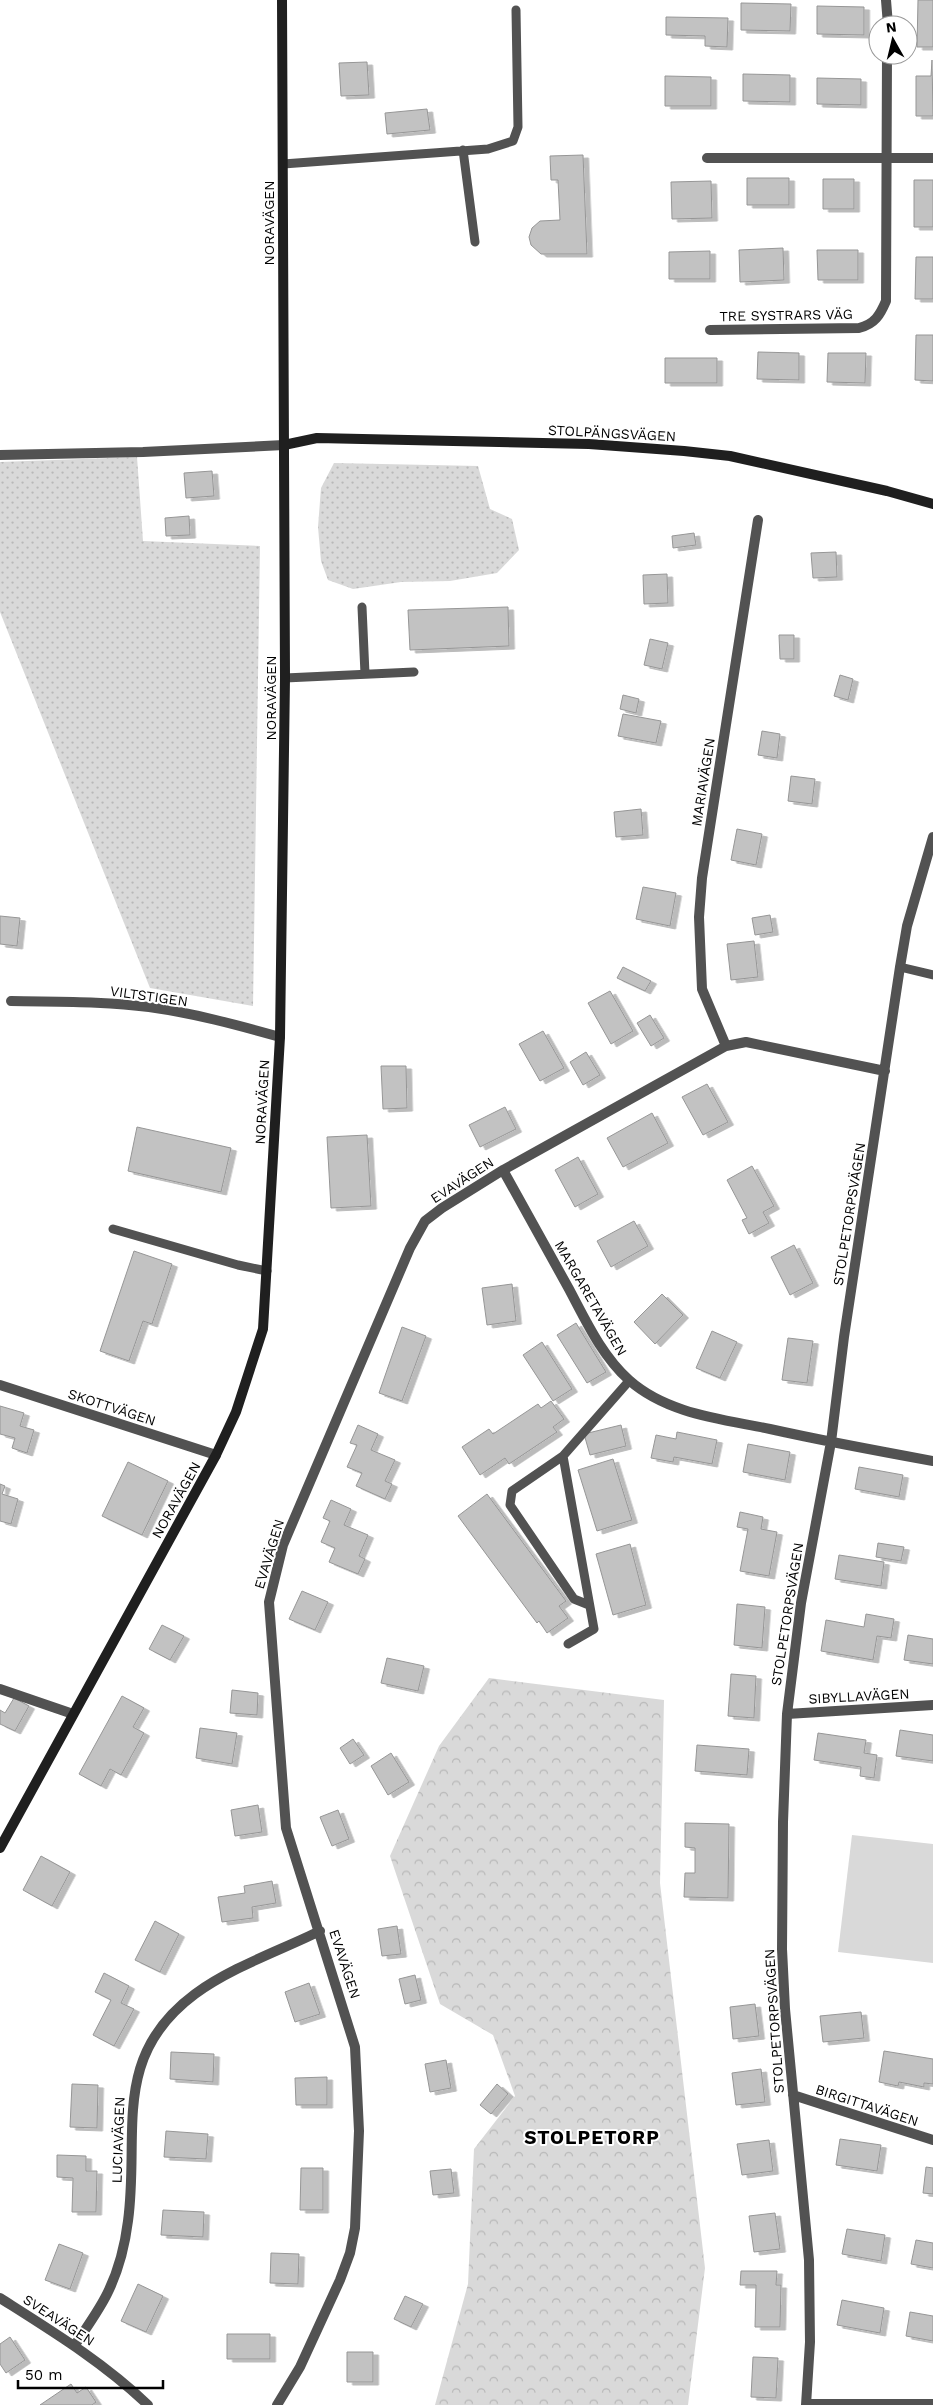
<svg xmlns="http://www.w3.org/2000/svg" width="933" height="2405" viewBox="0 0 933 2405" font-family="'Work Sans',sans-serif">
	<defs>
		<pattern id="grass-dots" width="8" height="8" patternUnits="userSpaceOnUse" patternTransform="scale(1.25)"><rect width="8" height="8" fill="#d9d9d9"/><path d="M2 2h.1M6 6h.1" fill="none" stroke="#b8b8b8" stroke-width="1.8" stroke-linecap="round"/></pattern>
		<pattern id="forest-crowns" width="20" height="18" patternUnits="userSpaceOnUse" patternTransform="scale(1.25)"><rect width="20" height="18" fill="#d9d9d9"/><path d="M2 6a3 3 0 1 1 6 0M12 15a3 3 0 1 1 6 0" fill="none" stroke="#b8b8b8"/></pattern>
		<filter id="shadow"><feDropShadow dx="5.5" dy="3" stdDeviation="0" flood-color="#0004"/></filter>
	</defs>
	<rect width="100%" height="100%" fill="#fff"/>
	<path fill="url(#grass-dots)" d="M137,457l6,84 117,5 -7,460 -103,-18 -150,-376v-150z
		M334,463l144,3 12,43 22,10 7,31 -22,23 -47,8 -49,1 -48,7 -25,-9 -7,-19 -3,-34 3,-39z"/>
	<path fill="url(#forest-crowns)" d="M489,1678l175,22 -4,183 45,385 -17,137h-253l33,-121 6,-135 41,-53 -22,-61 -53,-31 -50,-148 49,-110z"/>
	<path fill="#d9d9d9" d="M852,1835l81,9v119l-95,-11z"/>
	<path fill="#c2c2c2" stroke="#969696" filter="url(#shadow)" d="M918,0h15v47h-16z
		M741,3l50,1 -1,27 -49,-1z
		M817,6l47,1v28l-47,-1z
		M666,17l62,1 -1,29 -22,-1v-10l-39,-1z
		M932,60l1,56h-17v-40h15z
		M367,62l2,33 -28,1 -2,-33z
		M743,74l47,1v27l-47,-1z
		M665,76l46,1v29h-46z
		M817,78l44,1v26l-44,-1z
		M427,109l3,21 -43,4 -2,-21z
		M583,155l4,99h-46l-10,-9 -2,-8 3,-9 8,-7 20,-1 -2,-40h-7l-1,-24z
		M747,178h42v27h-42z
		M823,179h31v30h-31z
		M914,180h19v47h-19z
		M711,181l1,37 -40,1 -1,-37z
		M783,248l1,32 -44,2 -1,-32z
		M817,250h41v30h-40z
		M710,251v28h-41v-27z
		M916,257h17v42h-18z
		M916,335h17v46l-18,-1z
		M758,352l41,1v27l-42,-1z
		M828,353h38l-1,30 -38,-1z
		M665,358h52v25h-52z
		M212,471l2,25 -28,2 -2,-25z
		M189,516l1,19 -24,1 -1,-18z
		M694,533l2,12 -23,3 -1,-12z
		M836,552l1,25 -24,1 -2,-25z
		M667,574l1,29 -24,1 -1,-29z
		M508,607l1,39 -99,4 -2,-40z
		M779,635h15v24h-14z
		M650,639l18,4 -6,26 -18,-4z
		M840,675l13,4 -5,21 -14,-4z
		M623,695l16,4 -3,14 -16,-4z
		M623,714l38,7 -5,22 -38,-7z
		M762,731l18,3 -3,24 -19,-3z
		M791,776l24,3 -3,25 -24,-3z
		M641,809l2,26 -27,2 -2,-25z
		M737,829l25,5 -6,31 -25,-5z
		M643,887l33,6 -6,33 -34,-7z
		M770,915l3,17 -18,3 -3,-17z
		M0,916l20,2 -3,28 -17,-2z
		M754,941l4,36 -27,3 -4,-36z
		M623,967l28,14 -6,10 -28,-13z
		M610,991l23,40 -22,13 -23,-41z
		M650,1015l14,23 -13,8 -14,-23z
		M543,1031l21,37 -24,13 -21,-37z
		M586,1052l14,23 -17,10 -13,-23z
		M381,1066h25l1,42 -24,1z
		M707,1084l21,38 -25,13 -21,-38z
		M505,1107l11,22 -36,18 -11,-22z
		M652,1113l16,30 -45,24 -16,-29z
		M137,1127l94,21 -10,44 -93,-21z
		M367,1135l4,71 -40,2 -4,-71z
		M578,1157l20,37 -23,13 -20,-37z
		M752,1166l22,40 -11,6 6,11 -20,11 -7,-14 5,-2 -20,-38z
		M634,1221l14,25 -37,21 -14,-26z
		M794,1245l19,38 -23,12 -19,-38z
		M134,1251l38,13 -20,60 -9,-3 -14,40 -29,-10z
		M512,1284l4,37 -29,4 -5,-37z
		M662,1294l21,21 -28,29 -21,-22z
		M576,1323l30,49 -19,11 -30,-48z
		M402,1327l24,9 -24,65 -23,-8z
		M712,1331l25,11 -17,36 -24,-10z
		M788,1338l25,3 -6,42 -25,-3z
		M542,1342l30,47 -19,12 -30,-46z
		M551,1401l13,18 -11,8 4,5 -48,32 -4,-6 -25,17 -18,-28 27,-18 4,5 45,-30 3,4z
		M0,1406l24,7 -4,13 14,4 -7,23 -15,-5 3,-10 -15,-4z
		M358,1425l20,9 -7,16 24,10 -10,21 7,3 -7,15 -29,-13 6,-13 -15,-6 10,-22 -7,-2z
		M621,1425l5,21 -36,9 -6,-21z
		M677,1432l40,8 -5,24 -38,-7 -1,5 -22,-4 5,-23 20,4z
		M748,1444l42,8 -5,28 -42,-8z
		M613,1459l19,61 -35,11 -19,-61z
		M128,1462l40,19 -26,54 -40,-19z
		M859,1467l44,8 -4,22 -44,-8z
		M0,1484l5,2 -3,8 16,5 -7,25 -11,-3z
		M487,1494l79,107 -7,5 9,12 -21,15 -8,-12 -2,2 -79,-107z
		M331,1500l20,9 -7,16 24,10 -9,21 6,3 -7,15 -29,-12 6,-14 -14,-6 9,-21 -7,-3z
		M740,1512l23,5 -2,12 16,3 -8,44 -29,-5 8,-42 -11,-2z
		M878,1543l26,4 -3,14 -25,-4z
		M630,1544l16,61 -33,10 -17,-61z
		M839,1555l45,7 -3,24 -46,-7z
		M302,1591l26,11 -13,28 -26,-11z
		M737,1604l28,3 -3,41 -28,-3z
		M866,1614l28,5 -3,19 -14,-2 -4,24 -52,-9 5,-31 38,7z
		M162,1625l22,11 -14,24 -21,-11z
		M908,1635l25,4v25l-29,-4z
		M387,1658l37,8 -6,25 -37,-8z
		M731,1674l25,2 -2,42 -26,-2z
		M232,1690l26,3 -1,22 -27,-2z
		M122,1696l22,12 -11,19 11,6 -23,42 -11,-6 -9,17 -22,-12z
		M14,1698l15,8 -14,25 -15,-7v-14l5,3z
		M200,1728l37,5 -5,31 -36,-6z
		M900,1730l33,5v26l-37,-5z
		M818,1733l48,7 -2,13 13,2 -3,23 -14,-2 1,-9 -47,-7z
		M353,1739l11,16 -14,9 -10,-16z
		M697,1745l52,4 -2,26 -52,-4z
		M391,1753l18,29 -21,13 -17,-29z
		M258,1805l4,27 -27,4 -4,-26z
		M338,1810l11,29 -17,7 -12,-29z
		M685,1823l44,1 -1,74 -44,-1 1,-24h10v-25l-10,-1z
		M41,1856l29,16 -18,34 -29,-16z
		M272,1881l4,22 -24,4 1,11 -31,4 -4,-25 27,-4 -1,-7z
		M155,1921l24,13 -19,38 -25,-12z
		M397,1926l4,28 -19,2 -4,-27z
		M104,1973l25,13 -8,17 13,6 -20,37 -21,-11 18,-35 -16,-8z
		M415,1975l6,25 -16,4 -6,-25z
		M309,1983l11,31 -25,8 -10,-30z
		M755,2004l4,32 -26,3 -3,-32z
		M861,2012l3,26 -41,4 -3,-26z
		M884,2051l49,8v25l-9,-1v4l-25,-5 -1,4 -19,-4z
		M171,2052l43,2 -1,28 -43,-3z
		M446,2060l5,28 -21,4 -5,-28z
		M761,2069l4,33 -29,3 -4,-32z
		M327,2077v28h-31l-1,-27z
		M72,2084l26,1 -1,43 -27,-1z
		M497,2084l11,10 -17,20 -11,-9z
		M166,2131l42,3 -2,25 -42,-2z
		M840,2139l41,6 -4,26 -41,-6z
		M769,2140l4,31 -31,4 -5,-31z
		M57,2155l29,1v15h11l-1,41h-24l1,-34 -16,-1z
		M926,2167l7,1v26l-10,-1z
		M301,2168h22v42h-23z
		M451,2169l3,24 -21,2 -3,-24z
		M163,2210l41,2 -1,25 -42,-2z
		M775,2213l5,36 -26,3 -5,-36z
		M847,2229l38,6 -4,26 -39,-7z
		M916,2240l17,3v25l-22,-4z
		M59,2244l24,9 -13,36 -25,-9z
		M271,2253l28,1 -1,30 -28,-1z
		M741,2271h36l-1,14h5l-1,42h-25l1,-42h-16z
		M138,2284l25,12 -17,36 -25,-11z
		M405,2296l18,8 -12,23 -17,-8z
		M842,2300l42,8 -4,25 -43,-8z
		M910,2312l23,4v25l-27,-5z
		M227,2334h43v25h-43z
		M10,2337l15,23 -19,13 -6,-9v-20z
		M347,2352h26v30h-26z
		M753,2357l25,1 -2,40 -25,-1z
		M71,2384l6,9 9,-6 10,15 -4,3h-52z"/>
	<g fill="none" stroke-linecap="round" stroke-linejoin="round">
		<path stroke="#525252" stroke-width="9" d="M463,150l12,92
			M283,164l205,-15 25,-8 5,-14 -2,-117
			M362,607l3,67
			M285,678l129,-6
			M900,967l33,8
			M113,1229l125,36 29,6
			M563,1456l-51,35 -2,14 64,94 15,6
			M568,1644l26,-15 -31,-173 66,-75"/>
		<path stroke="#525252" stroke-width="10" d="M886,0l2,25
			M707,158h226
			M710,330l149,-2c16,-4 21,-13 27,-27l1,-246
			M0,455l143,-3 141,-7
			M11,1001c46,1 93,0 138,6 44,6 88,18 131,30
			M726,1046l-24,-57 -3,-72 3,-39 56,-358
			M503,1170c22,40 44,80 66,119 17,32 33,67 60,91 38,34 93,39 141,49 54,12 108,22 163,32
			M0,1385l216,70
			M0,1689l73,25
			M787,1714l146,-9
			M793,2095l140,45
			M0,2298c52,33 103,64 148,107
			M75,2345c11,-17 23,-33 32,-51 11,-22 18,-49 21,-73 12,-88 -18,-164 67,-227 37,-27 84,-43 125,-63
			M806,2404h127
			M277,2405l23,-38 40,-87 10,-27 5,-25 4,-97 -4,-84 -69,-219 -17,-226 14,-57 127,-297 15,-27 17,-13 61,-38 223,-124 20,-4 139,29
			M806,2405l4,-63 -1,-82 -24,-251 -3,-60 1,-127 4,-108 14,-111 30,-161 13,-105 56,-370 7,-41 26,-89"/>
		<path stroke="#1f1f1f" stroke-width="10" d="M284,445l33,-7 272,6 95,7 46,5 157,35 46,13
			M0,1848l216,-393 20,-43 27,-83 17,-292 5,-359 -3,-678"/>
	</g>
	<g text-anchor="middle" stroke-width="4" stroke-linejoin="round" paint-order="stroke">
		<g font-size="14" fill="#000" stroke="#fff">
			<text transform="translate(269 223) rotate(-90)" y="5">NORAVÄGEN</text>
			<text transform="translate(786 315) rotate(-1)" y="5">TRE SYSTRARS VÄG</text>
			<text transform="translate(612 433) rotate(3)" y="5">STOLPÄNGSVÄGEN</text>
			<text transform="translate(271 698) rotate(-90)" y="5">NORAVÄGEN</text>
			<text transform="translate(703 782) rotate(-81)" y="5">MARIAVÄGEN</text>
			<text transform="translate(149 996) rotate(8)" y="5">VILTSTIGEN</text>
			<text transform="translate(262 1102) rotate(-87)" y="5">NORAVÄGEN</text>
			<text transform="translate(462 1180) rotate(-33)" y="5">EVAVÄGEN</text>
			<text transform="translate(849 1214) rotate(-81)" y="5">STOLPETORPSVÄGEN</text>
			<text transform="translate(591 1298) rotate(60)" y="5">MARGARETAVÄGEN</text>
			<text transform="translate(112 1407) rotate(18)" y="5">SKOTTVÄGEN</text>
			<text transform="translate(176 1500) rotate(-61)" y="5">NORAVÄGEN</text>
			<text transform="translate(269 1554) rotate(-73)" y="5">EVAVÄGEN</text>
			<text transform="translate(787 1614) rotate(-81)" y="5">STOLPETORPSVÄGEN</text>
			<text transform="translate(859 1696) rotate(-3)" y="5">SIBYLLAVÄGEN</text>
			<text transform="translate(345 1964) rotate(72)" y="5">EVAVÄGEN</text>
			<text transform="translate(774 2021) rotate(-94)" y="5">STOLPETORPSVÄGEN</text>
			<text transform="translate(867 2105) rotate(18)" y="5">BIRGITTAVÄGEN</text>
			<text transform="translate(118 2140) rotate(-88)" y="5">LUCIAVÄGEN</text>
			<text transform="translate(59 2320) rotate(33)" y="5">SVEAVÄGEN</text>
		</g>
		<g font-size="19" font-weight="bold" letter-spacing="1" fill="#000" stroke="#fff">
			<text x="592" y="2144">STOLPETORP</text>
		</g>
	</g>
	<g transform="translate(893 40) rotate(352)"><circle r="24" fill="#ffffff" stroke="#999999"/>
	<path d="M0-4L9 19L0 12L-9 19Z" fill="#000000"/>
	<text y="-8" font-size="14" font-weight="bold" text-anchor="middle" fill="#000000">N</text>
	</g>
	<path d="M18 2380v8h145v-8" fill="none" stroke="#000000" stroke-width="2.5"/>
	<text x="25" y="2380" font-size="15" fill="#000000" stroke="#ffffff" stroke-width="4" paint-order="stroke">50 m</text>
</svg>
